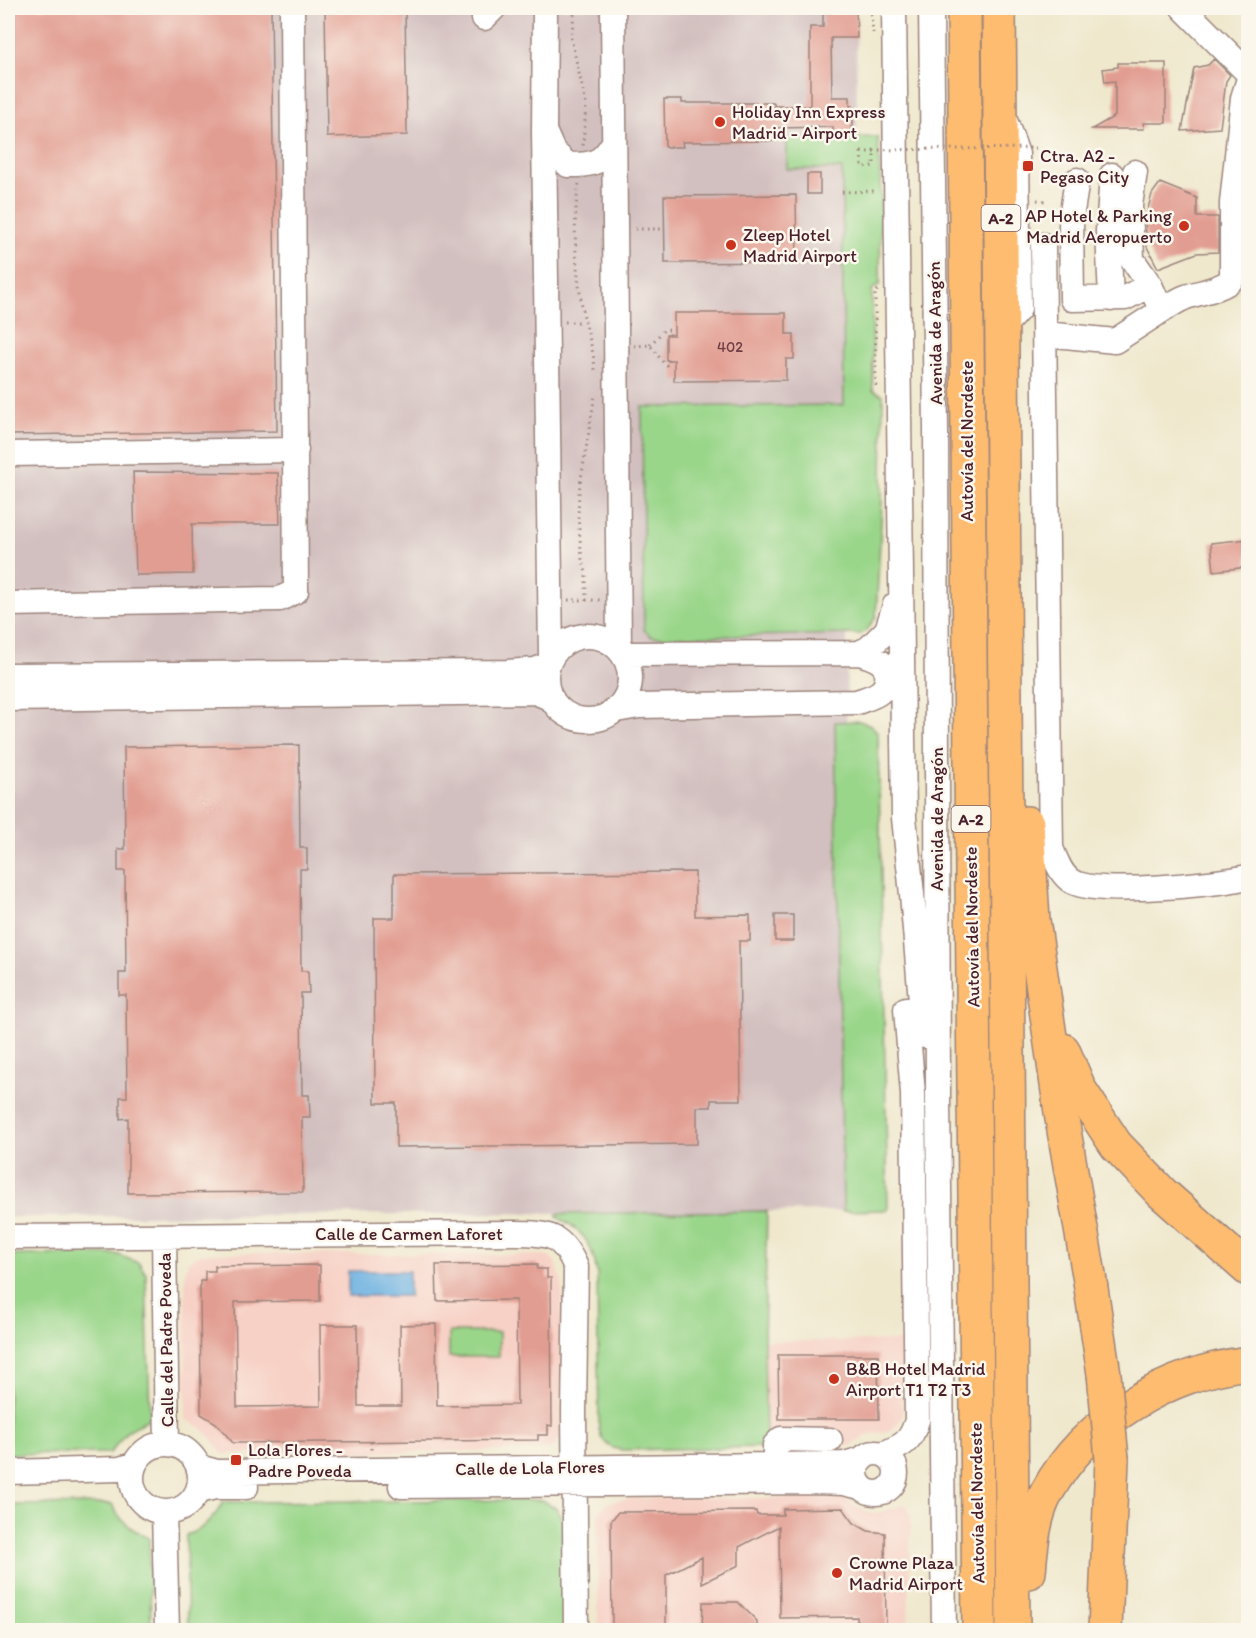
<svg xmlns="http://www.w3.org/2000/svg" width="1256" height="1638" viewBox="0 0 1256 1638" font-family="Itim,sans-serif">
	<rect width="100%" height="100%" fill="#fbf7ec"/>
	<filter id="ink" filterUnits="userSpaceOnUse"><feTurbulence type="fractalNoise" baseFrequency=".0167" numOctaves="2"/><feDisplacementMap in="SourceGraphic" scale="12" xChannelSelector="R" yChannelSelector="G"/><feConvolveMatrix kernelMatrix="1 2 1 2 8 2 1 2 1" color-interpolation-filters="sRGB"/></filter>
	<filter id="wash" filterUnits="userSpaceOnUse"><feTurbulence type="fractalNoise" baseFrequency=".008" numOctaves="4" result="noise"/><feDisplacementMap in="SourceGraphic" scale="24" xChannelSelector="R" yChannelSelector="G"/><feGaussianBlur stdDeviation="1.35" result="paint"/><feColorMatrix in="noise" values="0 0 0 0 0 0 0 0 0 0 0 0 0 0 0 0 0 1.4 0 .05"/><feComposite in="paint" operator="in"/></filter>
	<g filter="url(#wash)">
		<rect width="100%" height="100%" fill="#efe8cd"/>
		<path fill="#f7d1c6" d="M212,1253l335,2 9,8 6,19 -1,154 -10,12 -10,2 -318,4 -13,-18 -11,-10 -13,-6 -1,-147 3,-11 5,-4 8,-4z
			M764,1341h139v76l-11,13 -25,5 -16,11 -85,1z
			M631,1498h213l16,11 14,4 8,-1 23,-8 6,11 -3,115h-310v-116l4,-6 9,-6z"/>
		<path fill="#d2bfbf" d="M8,8h848l1,129 -13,268 3,229 -4,577 -835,6z"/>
		<path fill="#9ad68a" stroke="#727a5a" stroke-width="1.5" d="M878,137l3,63 -1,84 -8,6 1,100 10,5 -1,107 -6,115 -9,13 -6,4 -209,3 -8,-7 -2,-223 202,-2 -2,-236h-55v-30z
			M859,721l12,4 7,8 10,477 -45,1 -8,-489z
			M767,1211l-3,130 2,106 -144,3c-14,-2 -20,-8 -23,-21l-2,-156c-5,-30 -13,-42 -40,-56v-3z
			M116,1254l23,9 7,11 4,144 -23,13 -17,22 -102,1v-199z
			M449,1332h50v25h-50z
			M541,1500l15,8 7,13 1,109h-376l-2,-95c18,-6 29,-17 37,-33z
			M112,1504c7,16 21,27 37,34l2,92h-143v-125z"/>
		<path fill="#6bb0e1" stroke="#5a6886" stroke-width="1.5" d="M348,1271h61v25h-61z"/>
		<g id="blocks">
			<path fill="#e29d92" d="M8,8h263l6,423 -269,4z
				M325,8h80l2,127 -80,2z
				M823,8h33l1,30h-26l1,59h18v9h3v21h-2v9h-18v-9l-59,1 1,13 -93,1 1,5h-18l-1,-48h18v4h92v3h36v-79h13z
				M1214,59l16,16 -4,6 -6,47 -38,3 12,-63 14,-3z
				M1118,63h48v60h-23l1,6h-52l23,-13v-35l-10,1 -2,-13 15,-2z
				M807,174h13v20h-13z
				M1160,183l37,15v19h21v35l-21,1 -39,15 -11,-21 -2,-28 7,-25z
				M796,195l1,67 -132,1 -1,-67z
				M674,313h112v21h8v25h-8v21l-112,1v-21h-8v-25h8z
				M133,472l145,1 2,51h-88l1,50 -57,1z
				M1248,539v28l-34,4 -3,-28z
				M299,745l1,103h7v21h-7l1,102h7l1,22h-8l1,102h7l1,22h-8l1,75 -175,1v-75l-8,1v-22h7l-1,-102h-7v-22h7l-1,-102h-7v-22h7l-1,-102z
				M695,872v44l55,-1v26h-11l2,159h-30v7h-14v37l-301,3v-44h-21l-1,-185h20v-44z
				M775,915h18v26h-18z
				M537,1264v5h10v9h4l1,148 -4,-1v10h-10v5l-305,3 -17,-20 -15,-9 -1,-133h5v-10h10v-5l105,-1v36l-85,1 2,105 84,-1 -1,-81h37l1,81h43l-1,-81 36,-1 1,82 80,-1 -1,-105 -79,1 -1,-36z
				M778,1355h100l1,64h-100z
				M843,1508l11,15 14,8 17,2 1,97h-29v-13l-77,1 -1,-92 -40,21v18l-37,18v-26l-36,18v55h-54l-1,-109 7,-9 138,-1 1,4h26v-6z
				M703,1602h35l19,19v9h-55z"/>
		</g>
	</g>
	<g filter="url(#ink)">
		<use href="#blocks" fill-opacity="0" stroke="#9c847c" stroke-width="1.5"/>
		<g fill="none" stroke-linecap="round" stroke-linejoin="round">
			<defs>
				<path id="minor" d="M545,8l-1,123 7,526
					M613,8l6,640
					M894,8l10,810 8,76 12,142
					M931,8l5,422 2,669 6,531
					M1183,8l65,65
					M484,18l10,-10
					M545,133l8,18 15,14c25,0 33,-1 46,-23
					M1077,180l-6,38 1,81 53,-1 25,-13
					M1043,245l8,603c5,12 10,28 22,34 28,14 143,2 175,-5
					M1111,299l-3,-68 4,-56
					M1164,309c7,-4 14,-9 22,-12 14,-5 37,-8 46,-18v-76l11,-105 5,-16
					M1002,328l17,-19 -2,-155 -12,-34
					M1045,334l70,7 49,-32 -6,-6 -8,-18 -18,-26 -2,-54 5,-33
					M8,454l288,-4
					M8,604l272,-5 16,-8 -4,-583
					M546 678a42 42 0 1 1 84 0a42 42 0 1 1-84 0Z
					M859,653l10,-5 18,-18 8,-25
					M8,675l499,-3 29,-2 12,-6
					M8,699l527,-7 17,7
					M616,710l23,-4 218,-4c8,-3 17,-5 23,-10 4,-3 6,-7 7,-12 3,-18 -14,-23 -28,-27l-235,1
					M164,1236l3,208
					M8,1237l508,-4c34,0 46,2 60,34l-2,145 2,218
					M132 1478a34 34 0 1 1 68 0a34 34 0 1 1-68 0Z
					M856 1473a20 20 0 1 1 40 0a20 20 0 1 1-40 0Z
					M882,1454c21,-8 29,-12 35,-34l-4,-326 -7,-85
					M775,1465v-20l6,-6 49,1
					M199,1467l18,5 627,-8 18,-5
					M8,1472l111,-3 15,-4
					M401,1486l413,-4 30,1 17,4
					M198,1491l17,-4h31
					M164,1512l3,118"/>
				<path id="highway" d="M964,8l15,1622
					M999,8l14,1622
					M1027,823l6,97 29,199 27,156 15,99
					M1063,1050l17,40 36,55 46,48 86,76
					M1029,1572c2,-27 5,-57 18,-80 40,-73 121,-119 201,-129
					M1105,1630l7,-171"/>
			</defs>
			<use href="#minor" stroke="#9c847c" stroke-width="27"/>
			<use href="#highway" stroke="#9c847c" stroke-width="36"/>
			<path stroke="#9c847c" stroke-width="3" stroke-dasharray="1.5 4.5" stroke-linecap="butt" d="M575,8l-4,30 15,66 -3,43
				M871,8l2,25
				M861,152h17
				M579,184c-7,37 -3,85 3,122 3,21 12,43 13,64
				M842,192l34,-1
				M1037,200l8,1
				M635,229h30
				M878,290l-3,2 1,96 2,1
				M565,322h20
				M650,345l14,-15h6v5
				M634,346l16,-1 15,20h4v-5
				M568,600h33
				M586,601v-29l-4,-12 -4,-43 1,-26 16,-96
				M371,1442v10"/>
			<use href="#minor" stroke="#fff" stroke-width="24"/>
			<use href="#highway" stroke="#fdbc6f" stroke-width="33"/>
			<defs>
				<path id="highway-bridge" d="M1104,1374l8,85"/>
			</defs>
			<use href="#highway-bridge" stroke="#9c847c" stroke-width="36" stroke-linecap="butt"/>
			<path stroke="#9c847c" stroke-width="3" stroke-dasharray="1.5 4.5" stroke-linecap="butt" d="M861,152l1,15 12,-1v-16l162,-2"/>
			<use href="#highway-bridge" stroke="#fdbc6f" stroke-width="33"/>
		</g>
	</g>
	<g fill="#c8321e" stroke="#fbf7ec" stroke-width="2">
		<circle cx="720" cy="122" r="6"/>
		<rect x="1022" y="160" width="12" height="12" rx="3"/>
		<circle cx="1184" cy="226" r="6"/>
		<circle cx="731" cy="245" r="6"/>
		<circle cx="834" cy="1379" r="6"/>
		<rect x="230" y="1454" width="12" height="12" rx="3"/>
		<circle cx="837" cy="1573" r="6"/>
	</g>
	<g text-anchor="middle" stroke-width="5" stroke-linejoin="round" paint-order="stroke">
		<g font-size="15" fill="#703e45">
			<text x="730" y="352">402</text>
		</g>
		<g fill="#fbf7ec" stroke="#7f6065" stroke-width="1.5">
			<rect x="981.5" y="205" width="39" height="26" rx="4.5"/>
			<rect x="951.5" y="806" width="39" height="26" rx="4.5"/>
		</g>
		<g font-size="16" font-weight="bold" fill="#4a1f2b">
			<text x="1001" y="224">A-2</text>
			<text x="971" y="825">A-2</text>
		</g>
		<g font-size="18" fill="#4a1f2b" stroke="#fbf7ec" text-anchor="start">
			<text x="732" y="118">Holiday Inn Express<tspan x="732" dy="21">Madrid - Airport</tspan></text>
			<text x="1040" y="162">Ctra. A2 -<tspan x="1040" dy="21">Pegaso City</tspan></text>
			<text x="1172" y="222" text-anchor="end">AP Hotel &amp; Parking<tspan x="1172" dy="21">Madrid Aeropuerto</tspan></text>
			<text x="743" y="241">Zleep Hotel<tspan x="743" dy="21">Madrid Airport</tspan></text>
			<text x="846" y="1375">B&amp;B Hotel Madrid<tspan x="846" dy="21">Airport T1 T2 T3</tspan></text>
			<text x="248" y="1456">Lola Flores -<tspan x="248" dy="21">Padre Poveda</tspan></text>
			<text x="849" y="1569">Crowne Plaza<tspan x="849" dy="21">Madrid Airport</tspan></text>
		</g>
		<g font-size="18" fill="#4a1f2b" stroke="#fbf7ec">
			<text transform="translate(935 333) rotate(-91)" y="6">Avenida de Aragón</text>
			<text transform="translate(967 441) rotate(-90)" y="6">Autovía del Nordeste</text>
			<text transform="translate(937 819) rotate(-90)" y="6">Avenida de Aragón</text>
			<text transform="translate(972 927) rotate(-91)" y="6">Autovía del Nordeste</text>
			<text x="409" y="1240">Calle de Carmen Laforet</text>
			<text transform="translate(166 1340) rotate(-91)" y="6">Calle del Padre Poveda</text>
			<text transform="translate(530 1468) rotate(-1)" y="6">Calle de Lola Flores</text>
			<text transform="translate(977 1503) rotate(-91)" y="6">Autovía del Nordeste</text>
		</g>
	</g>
	<rect width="1256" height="1638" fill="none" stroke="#fbf7ec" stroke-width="30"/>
</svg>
